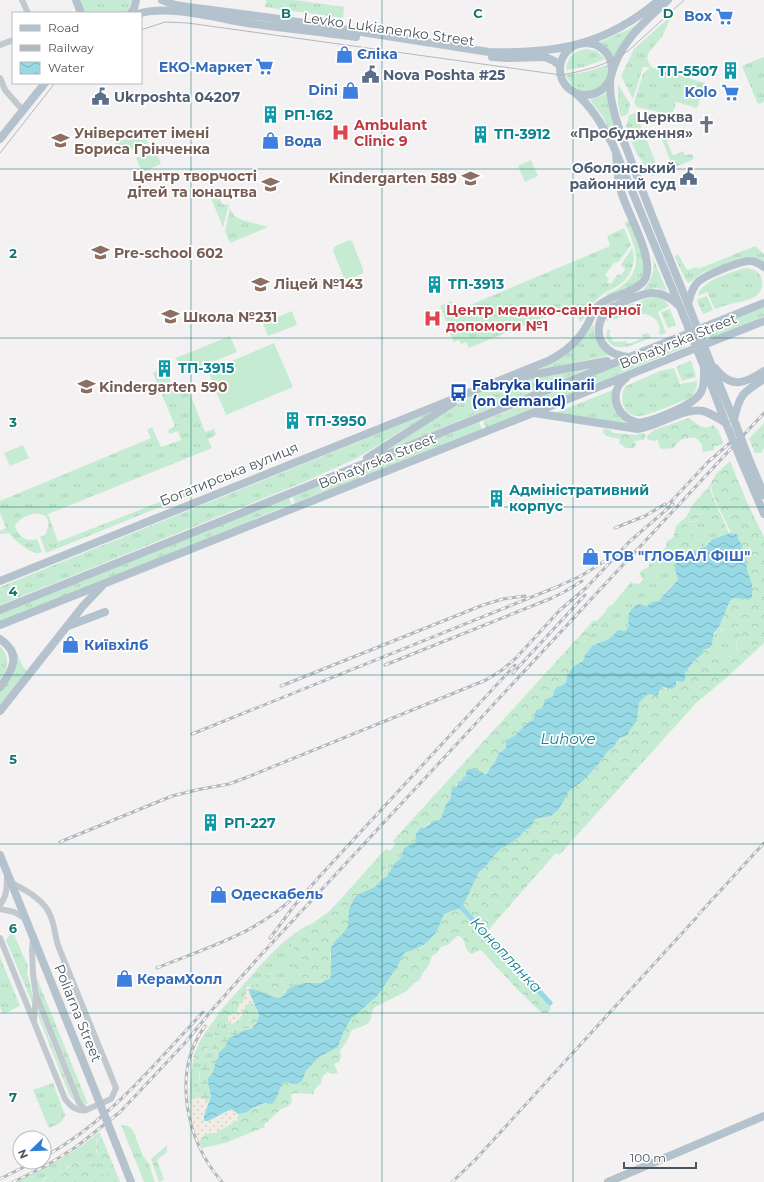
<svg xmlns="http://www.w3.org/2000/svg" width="764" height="1182" viewBox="0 0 764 1182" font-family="Montserrat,sans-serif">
	<defs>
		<pattern id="grass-tufts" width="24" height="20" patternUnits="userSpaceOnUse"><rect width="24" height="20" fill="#c5ecd2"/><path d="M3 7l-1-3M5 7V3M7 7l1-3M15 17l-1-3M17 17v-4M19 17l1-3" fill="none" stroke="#abccb7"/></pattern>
		<pattern id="forest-crowns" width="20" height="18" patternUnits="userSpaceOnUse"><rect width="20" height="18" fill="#c5ecd2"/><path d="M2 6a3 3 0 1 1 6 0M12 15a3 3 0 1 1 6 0" fill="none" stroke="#abccb7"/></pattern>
		<pattern id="wetland-marsh" width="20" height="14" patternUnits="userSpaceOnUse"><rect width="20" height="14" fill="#c5ecd2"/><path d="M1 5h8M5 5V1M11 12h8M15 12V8" fill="none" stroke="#abccb7"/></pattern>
		<pattern id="sand-dots" width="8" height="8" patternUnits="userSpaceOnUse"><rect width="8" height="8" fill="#f2ede4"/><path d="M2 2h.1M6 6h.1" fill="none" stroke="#d1cdc6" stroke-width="1.8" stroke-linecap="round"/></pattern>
		<pattern id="water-waves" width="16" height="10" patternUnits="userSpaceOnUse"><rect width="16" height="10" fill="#97d9e4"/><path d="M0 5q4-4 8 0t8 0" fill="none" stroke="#7db3bc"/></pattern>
	</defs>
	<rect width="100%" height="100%" fill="#f3f1f2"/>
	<path fill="url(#grass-tufts)" d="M81,0h50l-2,9 -2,4h-41l-5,-9z
		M266,0h28l50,7 -1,11 -78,-11z
		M672,15l-10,22 -13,15 -2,7 4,8 54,16 -8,25 -21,-6 -4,13 -35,-8 -3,-5 9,-28 7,-7h-7l-10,32 -12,-23 13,-27z
		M645,19l-29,35 -3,2 -9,-10 -6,-3 29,-13z
		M586,49l11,2 8,8 -21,8 -18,3c1,-12 8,-19 20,-21z
		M764,57v45l-5,2 -2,-2 -15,-36z
		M608,65c2,28 -31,37 -42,10l19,-3z
		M618,84l12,20 -2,10 -7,3 -3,-12z
		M607,92l12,49 -4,1 -13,-27 -12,-15 11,-4z
		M636,113l7,19 -13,5 -4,-11 3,-11z
		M143,132l5,11c-12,5 -24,13 -33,0z
		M644,133l14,36c-1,4 -2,7 -6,7l-16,-24 -6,-14z
		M674,133v4l-7,4 5,13 2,1 9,-4 2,4 6,-1 3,3 -2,3 -17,7 -3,-2 -11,-28z
		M217,191l5,13 7,1 -6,22 -14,-33z
		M230,208l4,8 8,4 26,7 -38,16 -5,-12z
		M624,220l1,2 4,-1 15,34 2,13 -7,14 -32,14 -1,-2c7,-3 14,-6 19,-11 21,-18 7,-43 -1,-63z
		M624,228l7,17 -12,16 -5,2 -9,12 4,4 -2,3 4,2 7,-10 3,1 2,-3h1l1,-3 -4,-4 11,-17c5,13 -1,30 -13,37 -5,4 -11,5 -16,9 -10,7 -15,17 -21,27l-2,1 -7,-17 -104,43 -3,-6 -5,2 -2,-4 -5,2 -14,-36 11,-5 5,10 154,-65 -3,-10z
		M755,246l9,8v9l-12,-6 -13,1 -37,15 -13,10 -3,-2 -11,-24 3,-3 9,16 10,-3 1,2z
		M653,258l14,33 -10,-3 -14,2c9,-10 12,-19 10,-32z
		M746,268c8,1 15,4 16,13 2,20 -21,20 -35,24 -4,1 -8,3 -12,4l-8,-17 -9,4c3,-16 34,-24 48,-28z
		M707,296l6,14 -10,4 -6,-13 1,-2z
		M655,297l9,2 5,7 -11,6 8,21 -7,2c1,-5 1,-8 -1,-12 -9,-17 -36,-5 -51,-2l-1,-2 7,-8 36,-13z
		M764,307v9l-54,23 -3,-9z
		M670,309l6,16 -8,3 -7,-16z
		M594,325c-1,13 6,23 16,30l-73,16c4,-3 11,-5 16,-8 17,-9 29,-21 39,-37z
		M608,329l2,1c-1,4 0,10 5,12l11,-1 2,3 16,-6 -2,-3 5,-2 3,2v3c-14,5 -37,19 -44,-2z
		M682,340l3,7 -199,81 -3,-7z
		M691,360l5,17 -14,4 -6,-14z
		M595,366l-216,87 90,-56 33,-13z
		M674,368l6,16 17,-3c0,9 -2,13 -9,18 -13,4 -40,18 -52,17 -7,-1 -11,-6 -13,-12 -2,-7 -1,-13 3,-18l34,-15z
		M156,371l3,6 8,-4 9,21 12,-5 17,43 9,-3 2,6 -8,4 4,9 -164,66 10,28 168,-66 1,4 -181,73 -6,-16 5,-2c14,-31 -23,-23 -30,-9 3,10 11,17 22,13l5,13c-2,0 -4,2 -6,1 -6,0 -24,-15 -27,-20l-9,1v-3l6,-3 -6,-15v-12l151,-63 -4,-8 5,-3 9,20 20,-7 -3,-9 -9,3 -1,-4 7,-4 -22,-53z
		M613,390c-4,15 5,28 18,35l-76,-12z
		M434,411l-77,47 -53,24 -304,123v-18z
		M479,422l3,7 -187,74 -2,-6 2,-1z
		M289,498l2,6 -291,118v-8z
		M704,513l5,2 12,16 6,-2 2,4 -16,6 -10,9 1,-9 -8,1 -3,-5 1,-3 -6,-2 -1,-4 2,-5 6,1 2,-2 1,-5z
		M666,555h3l7,6 -1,4 3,15c-8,7 -14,12 -19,21l-4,1 -8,4 -6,-2 -16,27h-8l-8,8 -15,5 -9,11 -2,6 -10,6v-8l6,-5 1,-5 6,-7v-5l9,-5 3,-4 -1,-7 9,-10 1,-3 6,-4 19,-23v2l7,1 4,-5 -3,-5 1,-3 7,-4 3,-6 1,5 2,1 6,-3z
		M719,627l4,4 12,-4 6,1c3,7 -2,7 -4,14 -1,3 0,7 -1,11l-6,4c-8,-2 -16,-2 -22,-8l2,-1c3,-8 4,-15 9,-21z
		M0,646c10,10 9,23 0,33z
		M14,646l8,19 5,6 -27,33v-14l14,-19 -1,-23z
		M400,833c2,5 -1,10 4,15l-4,12 -6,4 -5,10 -7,5 1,-5 5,-9 -8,-10 6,-6 4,2 6,-7 -3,-3z
		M497,899l9,2 5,3 -20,23c-6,-11 -13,-25 6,-28z
		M313,923l-2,5 -11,7 -9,10 12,15 -9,20 3,6 -11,5 -2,-8 -4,-2 -5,2 -2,-8 -4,-2 -10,7 -4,5 -11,-1c17,-20 45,-52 69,-61z
		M10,934l4,1 14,31 -1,7 6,23v9l-27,-65z
		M0,957l20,49 -17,8 -3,-7z
		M36,976l52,128 -5,-1 -3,-3 -42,-106z
		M38,1010l37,92 -6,-8 -30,-76z
		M221,1010l7,6v6c-9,6 -20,15 -17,29l3,-1 5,5 -1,4 -2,1 -4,-1 -8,2 -5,11c1,8 -2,17 -2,26l-8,3 1,-18 3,-22 3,1c2,-1 7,-3 9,-6 3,-4 2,-13 -2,-17h-2z
		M53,1083l12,32c-2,8 -9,10 -16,13l-16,-38z
		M121,1125l9,2 3,4 10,25 6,8 6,18h-11z
		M99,1132l3,6 -6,2v11l15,31h-5l-6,-15 -8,-5 -18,2 -6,2 -5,8 -18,4 -4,4h-24c29,-14 58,-29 82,-50z"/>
	<path fill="url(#forest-crowns)" d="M689,418c8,6 15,13 24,7l5,5 5,12 -1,3 -7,1 -1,4 -11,2 -1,-2v-5l-6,-7c-9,-1 -18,1 -22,10l-11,1 -4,-2 -1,-7 -5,1 -6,-2 1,-4 6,-5z
		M764,422v26l-3,5h-6l-6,-14c4,-6 13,-12 15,-17z
		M604,429l7,1 2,3 23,2 2,-1 6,-1 2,3 -2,4 -10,1 2,4 -2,3h-8l-7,-5 1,-4c-6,-2 -15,-1 -17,-8z
		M730,461l16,39 18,37v106l-40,37 -27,22 -138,153 -3,-2 -45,51c-9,-5 -28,-9 -26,8 0,5 4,11 6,15l-3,3 -25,-24 16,-34 8,-7 5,-7 9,-9 18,-12 5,-6 6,-3 5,-9 16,-3 19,-26 13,-9 15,-16 10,-14 4,-2 8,-10 7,-3 4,-8 6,-7 2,-18 9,-9h11l3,-7 4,2 12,-8 3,1 4,-2v-8l5,-5 5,-9 5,-2 3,-6 5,-1c7,6 14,5 22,8l6,-4 2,-13 4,-6 -1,-6 -6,-1 -10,4 -6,-4 10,-24 4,-5h18l1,-2v-12l-5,-14 -1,-11 -5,-15 -6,-10 -4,-1 -18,-38 -2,-9 -1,1 2,8 15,34 -8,2c-6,-8 -7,-20 -20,-17l-3,7h-7l-2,5 2,4 5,1 -1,4 3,5 8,-1 -1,9 -16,6 -1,3 -6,1 -4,3 -7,-6 -6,2 -5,9 -5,1c-4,-5 0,-8 3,-12l2,1 8,-9 1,-6 6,-3 3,-12 10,-9 8,-14 5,-5 5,-7 3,-1 9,-16z
		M594,620l3,1 1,7 -3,4 -9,5 -1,9 -5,3 -1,5 -6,5v8l-5,6 -2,10 -15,14 -8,11 -7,2 -3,10 -4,2 -14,15 -9,3v8l-8,6c-2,9 -8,11 -11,20l-5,-2 -16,1 -1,5 -5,2 -9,12 -1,8 -5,6v6l-3,5 -3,4 -10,2 -3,3 -7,3 -3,5 -1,7 -11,7c-5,-5 -2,-10 -4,-15z
		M380,855l8,2c1,5 -1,10 -4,14 -3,6 -3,11 -9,16 -6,5 -16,5 -21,12 -8,11 -2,17 -6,27 -2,7 -9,10 -14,16 -6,8 -2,24 -3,33 -5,10 -12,7 -21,8 -5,0 -9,2 -13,3l-7,-15 13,-11 -12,-15 9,-10 11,-7 2,-5 14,-10 12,-12z
		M459,909l90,96 2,3 -3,5h-6l-25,-24 -35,-38 -2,-1 -8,4c-11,-4 -3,-17 -15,-18l-9,9 -7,2 -4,6 -5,3 -3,9 -7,9 -2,6 -6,3 -7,8 -32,16c-5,5 -2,13 -8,17 -4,3 -11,4 -15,6l-5,11 -7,10 1,6 -2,5 -5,2 4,9 -6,1 -5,-2 -5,5 -1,6 -6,6 -2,5 -20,-1 -2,2 1,7 -5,5 -6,2 -17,16 1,2 -40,16 -23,5 -3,-6 5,-7 34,-15v-6l9,-2 6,-5 4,1 7,-5 4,1 8,-7 5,-12 3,-3 21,-6 1,-5 13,-14 15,-8 6,-6 3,-10 8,-14 14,-13 6,-5 21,-27 12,-21c10,-3 21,-7 28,-15 6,-8 8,-22 17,-26 3,-2 7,-2 10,-3z
		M269,973l4,2 2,8 5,-2 4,2 2,8c-4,3 -4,8 -11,7l-24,-9v-2l-5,2v7l-8,12 -1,5 -9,3 -7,-6 23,-26 11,1 4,-5z
		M247,1003h5c6,6 9,16 2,22 -10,0 -17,5 -26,6l-2,-2v-5l2,-2 4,2c11,-5 9,-12 15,-21z
		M201,1039h2c6,6 4,10 2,18l-9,5 -3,-1 1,-7z
		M102,1138l18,44h-9c-6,-12 -18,-29 -14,-42z
		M167,1145v7l-10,8 7,20 -5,2 -8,-23z
		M92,1162l8,5 6,15h-65l14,-10 8,2c9,-14 14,-9 29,-12z"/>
	<path fill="url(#wetland-marsh)" d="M223,1023l3,1v5l2,2c9,-1 16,-6 26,-6l-5,6h-6l-14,7 -4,9 -7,6 -4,-3 -4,1c-3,-7 7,-24 13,-28z
		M212,1059l4,1 -3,12 -5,6v5l3,13 -3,6 -6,-4h-5v-9l3,-12 -1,-10 5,-6z"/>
	<path fill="url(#sand-dots)" d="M249,986l2,3h-3l11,26 -1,1 -4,-12 -2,-1c-12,0 -5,19 -22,20l-2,-1v-6l9,-3 2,-9c8,-4 7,-9 7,-17z
		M197,1098h5l6,4c1,6 -4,12 -4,19l4,-1 23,-11 7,4v7l-24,14 -4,-1 -6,2 -5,7 -7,-19 -3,-22z"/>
	<path fill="#c5ecd2" d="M155,150l6,14 -19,8 -6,-14z
		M531,160l7,16 -13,6 -7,-16z
		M349,240l3,1 11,28v4l-15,7 -4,-2 -11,-27 1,-4z
		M292,311l5,14 -29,11 -5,-13z
		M230,336l7,16 -54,22 -7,-16z
		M274,343l19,44 -67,28 -18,-44z
		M23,445l6,13 -19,8 -6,-13z"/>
	<path fill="url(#water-waves)" d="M730,533l6,1 5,10 5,15 1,11 5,14v13l-1,1 -6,1 -12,-1 -4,5 -10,24 -5,6 -2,11 -2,4 -7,2 -2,5c-9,5 -9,11 -16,17v8l-2,2 -7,-1v5l-4,3 -10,-2 -5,9 -9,-2 -9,9 -2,18 -6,7 -4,8 -7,2 -8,11 -4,2 -10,14 -15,16 -13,9 -12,20 -7,6 -16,3 -5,9 -6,3 -5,6 -18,12 -9,9 -5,7 -8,7 -17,36c-6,2 -13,3 -18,7 -3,4 -4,10 -7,15 -6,13 -20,19 -33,23l-7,14 -20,29 -26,23 -8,14 -5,14 -19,10 -13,14 -4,10 -5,3 -13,-2c-6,6 -6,19 -13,22 -5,1 -2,-1 -6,-1 -5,1 -7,5 -12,4l-6,5 -9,2 -7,-5 -23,12h-4v-5l7,-20 -3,-13v-5l5,-6 3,-12 3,-3 -1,-4 7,-6 4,-9 14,-7 8,-2 6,-7 2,-7 -11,-26c9,-1 20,7 30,9l5,-2 5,-7 16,-6h17l9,-5 1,-3v-27l3,-6 11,-11 3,-5 1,-17 4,-9 4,-5 18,-8 7,-8 5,-3 7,-12 7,-6 3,-10 11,-6 1,-8 4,-6 6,-1 7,-6 6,-1 3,-3 4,-13 4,-4 2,-12 5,-2 1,-4 7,-4 2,-8c7,-3 13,1 18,4h2c3,-9 9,-10 11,-20l8,-6v-8c14,-4 16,-16 27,-20l3,-10 7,-2c3,-11 -1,-6 10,-12 2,-12 5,-7 13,-13l1,-8 6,-8 10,-6 2,-6 8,-10 16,-6 9,-9 7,1 4,-6c-2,-10 0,-16 10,-21l8,2 5,-4 7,-1c6,-9 11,-13 19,-21 -3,-11 -7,-21 8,-23l4,-5 15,-5 8,-8z"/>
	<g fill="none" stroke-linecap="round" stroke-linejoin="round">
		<path stroke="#97d9e4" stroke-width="5" d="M462,908l88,95"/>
		<path stroke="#c1c9ce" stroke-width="6" d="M22,0l6,13
			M0,45l13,-5
			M0,78l5,12 14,16
			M0,905c7,-9 7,-18 7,-29
			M0,909l14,3 12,7
			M0,938l65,161c6,8 11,12 21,11l25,-11 2,-4 3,-7 -57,-140c-4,-10 -4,-21 -8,-31 -6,-17 -24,-26 -39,-34
			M33,939l-1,11 1,24 3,21 43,108 7,7
			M34,1019l2,-23"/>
		<path stroke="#b4c2cd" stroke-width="8" d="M76,0l5,13
			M162,0l13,5 13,2 84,11 217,34c67,2 118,-7 170,-52
			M668,0c-24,22 -49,43 -57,76 -5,21 10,59 18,79 18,50 39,100 59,149
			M131,13l3,-4 2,-9
			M141,13c30,-8 75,5 106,10 36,5 73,9 109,14
			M560 69a26 26 0 1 1 52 0a26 26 0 1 1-52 0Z
			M492,57l15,1 38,-1 9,4 6,5
			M573,91c18,14 29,34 40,54l67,162
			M0,139l45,-56
			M688,304c2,-7 4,-17 10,-22 6,-6 43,-22 52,-21 6,0 10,3 14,6
			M628,357c-5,-1 -11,-2 -15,-4 -20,-12 -18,-34 -1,-46 25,-10 44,-25 66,-2
			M711,364l25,61
			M715,368c16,21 29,16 49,3
			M706,371l20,53
			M515,378l92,-17
			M626,378c-20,14 -9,42 14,45 15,-3 55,-18 61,-31 4,-7 3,-17 3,-25
			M534,413l104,16c21,-3 46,-22 65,-18 8,2 16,8 23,12
			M734,419c6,-25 8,-26 30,-40
			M747,454l17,41
			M367,458l86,-55
			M741,460l23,54
			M0,581l548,-220c16,-8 29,-18 38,-34 4,-6 6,-15 12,-21 13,-12 33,-11 45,-24 16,-18 -17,-70 -22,-91 -4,-12 -4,-26 -5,-39
			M0,610l764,-307
			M0,625l764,-304
			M68,626l37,-14
			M0,639c22,15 13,31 0,48
			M0,711l83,-105 19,-20
			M0,855l95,236
			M116,1144l15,38
			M608,1182l156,-66"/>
		<path stroke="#b4b7bb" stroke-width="1" d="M141,30l24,-8 23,1 373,52c24,-4 46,-10 67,-24l56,-51
			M0,153l55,-70"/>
		<defs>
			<path id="rail" d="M667,506l41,-44 23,-20
				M615,528l30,-12 20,-12
				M554,588l27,-12 27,-17
				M385,665l167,-67 12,-6 18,-11
				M513,673l72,-78
				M281,686l202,-81 20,-6 22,-3
				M192,734l367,-148
				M60,842l112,-46 29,-7 28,-5 16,-6 241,-98 16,-10 14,-12 44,-48 27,-23 42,-45 44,-38
				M699,914l65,-71
				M270,938l24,-32 25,-29 196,-212
				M157,968c51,-21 103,-35 142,-76
				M205,1026c-34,47 -19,114 17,156
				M44,1157c64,-35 110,-92 159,-145
				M0,1179l34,-17
				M13,1182l31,-15 32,-20 44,-35 64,-68 28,-34 47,-53 505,-544
				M452,1182l23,-22 221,-242"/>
		</defs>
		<use href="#rail" stroke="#b4b7bb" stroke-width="3"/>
		<use href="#rail" stroke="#fff" stroke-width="1.5" stroke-dasharray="4.5" stroke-linecap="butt"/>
		<path stroke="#b4c2cd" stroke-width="8" d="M688,304l23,60
			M680,307l24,60
			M736,425l11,29
			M728,428l13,32
			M95,1091l21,53"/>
	</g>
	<path fill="none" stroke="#0f766e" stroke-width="1" stroke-opacity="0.55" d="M191,0v1182M382,0v1182M573,0v1182M0,169h764M0,338h764M0,507h764M0,675h764M0,844h764M0,1013h764"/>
	<defs>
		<symbol id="supermarket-bare" viewBox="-9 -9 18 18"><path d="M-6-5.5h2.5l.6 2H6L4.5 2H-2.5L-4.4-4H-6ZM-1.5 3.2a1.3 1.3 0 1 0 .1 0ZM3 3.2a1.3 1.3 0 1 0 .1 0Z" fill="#3f7fe0" stroke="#fff" stroke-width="2.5" paint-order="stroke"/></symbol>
		<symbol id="shop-bare" viewBox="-9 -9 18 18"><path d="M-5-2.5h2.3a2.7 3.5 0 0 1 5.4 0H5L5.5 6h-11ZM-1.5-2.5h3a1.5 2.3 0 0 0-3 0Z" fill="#3f7fe0" stroke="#fff" stroke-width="2.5" paint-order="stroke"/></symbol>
		<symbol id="building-bare" viewBox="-9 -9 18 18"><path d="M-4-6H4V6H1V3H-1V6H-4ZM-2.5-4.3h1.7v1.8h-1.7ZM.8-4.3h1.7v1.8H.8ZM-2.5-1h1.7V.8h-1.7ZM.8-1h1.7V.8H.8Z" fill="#0f9aa8" stroke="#fff" stroke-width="2.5" paint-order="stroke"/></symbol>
		<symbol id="civic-bare" viewBox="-9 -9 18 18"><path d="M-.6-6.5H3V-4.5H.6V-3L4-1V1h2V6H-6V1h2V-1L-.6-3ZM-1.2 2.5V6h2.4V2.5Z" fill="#5c6f8a" stroke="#fff" stroke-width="2.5" paint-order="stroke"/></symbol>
		<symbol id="church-bare" viewBox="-9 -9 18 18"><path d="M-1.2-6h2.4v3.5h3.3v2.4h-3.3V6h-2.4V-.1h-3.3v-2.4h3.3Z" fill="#6b7280" stroke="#fff" stroke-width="2.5" paint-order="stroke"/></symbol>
		<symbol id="hospital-bare" viewBox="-9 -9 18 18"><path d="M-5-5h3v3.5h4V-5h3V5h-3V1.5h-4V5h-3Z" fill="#e0444e" stroke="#fff" stroke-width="2.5" paint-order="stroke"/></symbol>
		<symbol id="university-bare" viewBox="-9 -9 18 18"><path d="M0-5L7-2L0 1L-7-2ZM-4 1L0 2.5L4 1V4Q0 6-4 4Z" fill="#8d6e63" stroke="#fff" stroke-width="2.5" paint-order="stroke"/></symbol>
		<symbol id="school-bare" viewBox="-9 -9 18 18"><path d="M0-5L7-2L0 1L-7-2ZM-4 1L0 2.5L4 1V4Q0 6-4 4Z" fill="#8d6e63" stroke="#fff" stroke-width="2.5" paint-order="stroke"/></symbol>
		<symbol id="bus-bare" viewBox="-9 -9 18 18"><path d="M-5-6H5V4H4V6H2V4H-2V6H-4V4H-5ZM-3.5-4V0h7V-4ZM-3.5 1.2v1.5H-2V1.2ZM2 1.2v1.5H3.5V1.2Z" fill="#1a4fb4" stroke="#fff" stroke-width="2.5" paint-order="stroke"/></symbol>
	</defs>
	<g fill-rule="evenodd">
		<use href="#supermarket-bare" x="712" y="4" width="25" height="25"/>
		<use href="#shop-bare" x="332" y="42" width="25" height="25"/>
		<use href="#supermarket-bare" x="252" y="54" width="25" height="25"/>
		<use href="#building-bare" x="718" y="58" width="25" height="25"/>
		<use href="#civic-bare" x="358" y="62" width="25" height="25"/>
		<use href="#shop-bare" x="338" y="78" width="25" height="25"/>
		<use href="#supermarket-bare" x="718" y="80" width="25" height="25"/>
		<use href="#civic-bare" x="88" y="84" width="25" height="25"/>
		<use href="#building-bare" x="258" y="102" width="25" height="25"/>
		<use href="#church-bare" x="694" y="112" width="25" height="25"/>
		<use href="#hospital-bare" x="328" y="120" width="25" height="25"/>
		<use href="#building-bare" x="468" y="122" width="25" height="25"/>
		<use href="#university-bare" x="48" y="128" width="25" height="25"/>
		<use href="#shop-bare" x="258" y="128" width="25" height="25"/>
		<use href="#civic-bare" x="676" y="164" width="25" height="25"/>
		<use href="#school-bare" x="458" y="166" width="25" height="25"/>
		<use href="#school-bare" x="258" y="172" width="25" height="25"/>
		<use href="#school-bare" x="88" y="240" width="25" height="25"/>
		<use href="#school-bare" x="248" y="272" width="25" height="25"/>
		<use href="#building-bare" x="422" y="272" width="25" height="25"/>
		<use href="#school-bare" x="158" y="304" width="25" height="25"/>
		<use href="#hospital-bare" x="420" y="306" width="25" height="25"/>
		<use href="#building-bare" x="152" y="356" width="25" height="25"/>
		<use href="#school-bare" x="74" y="374" width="25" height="25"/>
		<use href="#bus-bare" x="446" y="380" width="25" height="25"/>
		<use href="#building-bare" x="280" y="408" width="25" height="25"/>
		<use href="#building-bare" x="484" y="486" width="25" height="25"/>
		<use href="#shop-bare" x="578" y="544" width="25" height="25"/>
		<use href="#shop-bare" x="58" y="632" width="25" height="25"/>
		<use href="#building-bare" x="198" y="810" width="25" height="25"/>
		<use href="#shop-bare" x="206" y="882" width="25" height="25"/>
		<use href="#shop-bare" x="112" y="966" width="25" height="25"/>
	</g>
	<g text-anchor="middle" stroke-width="3.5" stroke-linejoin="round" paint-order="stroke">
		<g font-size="14" font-weight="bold" fill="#366cbe" stroke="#fff" text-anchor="start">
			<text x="712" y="21" text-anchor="end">Box</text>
			<text x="357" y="59">Єліка</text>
			<text x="252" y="72" text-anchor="end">ЕКО-Маркет</text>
			<text x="338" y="95" text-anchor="end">Dini</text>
			<text x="717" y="97" text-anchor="end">Kolo</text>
			<text x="284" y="146">Вода</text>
			<text x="603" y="561">ТОВ "ГЛОБАЛ ФІШ"</text>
			<text x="84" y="650">Київхілб</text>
			<text x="231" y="899">Одескабель</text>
			<text x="137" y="984">КерамХолл</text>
		</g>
		<g font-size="14" fill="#4b555d" stroke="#fff">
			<text transform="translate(389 29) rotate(8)" y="5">Levko Lukianenko Street</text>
			<text transform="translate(678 341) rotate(-22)" y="5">Bohatyrska Street</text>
			<text transform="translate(377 461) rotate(-22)" y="5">Bohatyrska Street</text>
			<text transform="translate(229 474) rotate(-22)" y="5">Богатирська вулиця</text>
			<text transform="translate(78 1013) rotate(68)" y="5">Poliarna Street</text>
		</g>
		<g font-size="14" font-weight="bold" fill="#0d838f" stroke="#fff" text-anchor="start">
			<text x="718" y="76" text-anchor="end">ТП-5507</text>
			<text x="284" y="120">РП-162</text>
			<text x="494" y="139">ТП-3912</text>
			<text x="448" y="289">ТП-3913</text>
			<text x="178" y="373">ТП-3915</text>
			<text x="306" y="426">ТП-3950</text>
			<text x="509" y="495">Адміністративний<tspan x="509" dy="16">корпус</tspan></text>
			<text x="224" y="828">РП-227</text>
		</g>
		<g font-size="14" font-weight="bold" fill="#4e5e75" stroke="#fff" text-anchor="start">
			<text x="383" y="80">Nova Poshta #25</text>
			<text x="114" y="102">Ukrposhta 04207</text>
			<text x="676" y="173" text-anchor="end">Оболонський<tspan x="676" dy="16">районний суд</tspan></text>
		</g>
		<g font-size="14" font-weight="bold" fill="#5b616d" stroke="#fff" text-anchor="end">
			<text x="693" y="122">Церква<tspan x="693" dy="16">«Пробудження»</tspan></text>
		</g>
		<g font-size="14" font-weight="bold" fill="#be3a42" stroke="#fff" text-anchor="start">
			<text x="354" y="130">Ambulant<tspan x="354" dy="16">Clinic 9</tspan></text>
			<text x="446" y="315">Центр медико-санітарної<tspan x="446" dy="16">допомоги №1</tspan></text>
		</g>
		<g font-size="14" font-weight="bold" fill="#785e54" stroke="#fff" text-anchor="start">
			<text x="74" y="138">Університет імені<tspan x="74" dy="16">Бориса Грінченка</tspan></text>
			<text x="257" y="181" text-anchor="end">Центр творчості<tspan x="257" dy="16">дітей та юнацтва</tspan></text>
			<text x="457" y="183" text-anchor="end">Kindergarten 589</text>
			<text x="114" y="258">Pre-school 602</text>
			<text x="274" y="289">Ліцей №143</text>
			<text x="183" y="322">Школа №231</text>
			<text x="99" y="392">Kindergarten 590</text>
		</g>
		<g font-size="14" font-weight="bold" fill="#164399" stroke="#fff" text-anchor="start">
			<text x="472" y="390">Fabryka kulinarii<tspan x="472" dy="16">(on demand)</tspan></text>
		</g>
		<g font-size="15" font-style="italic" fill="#1a8092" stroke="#fff">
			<text x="568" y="744">Luhove</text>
			<text transform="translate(506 955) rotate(47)" y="5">Коноплянка</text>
		</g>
	</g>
	<g font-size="13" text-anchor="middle" font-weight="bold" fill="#0f766e" stroke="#fff" stroke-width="3.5" stroke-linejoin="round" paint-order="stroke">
		<text x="286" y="18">B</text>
		<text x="478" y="18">C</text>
		<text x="668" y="18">D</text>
		<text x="13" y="258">2</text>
		<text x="13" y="427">3</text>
		<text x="13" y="596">4</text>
		<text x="13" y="764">5</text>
		<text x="13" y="933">6</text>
		<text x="13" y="1102">7</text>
	</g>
	<rect x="12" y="12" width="130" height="72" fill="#ffffff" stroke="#b7bbbe"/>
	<rect x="20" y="25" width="20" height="6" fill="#b4c2cd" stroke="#b7bbbe"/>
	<text x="48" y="32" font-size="12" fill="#4b555d">Road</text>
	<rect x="20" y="45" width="20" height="6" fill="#b4b7bb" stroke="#b7bbbe"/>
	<text x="48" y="52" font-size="12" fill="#4b555d">Railway</text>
	<rect x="20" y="62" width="20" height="12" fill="url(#water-waves)" stroke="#b7bbbe"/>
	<text x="48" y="72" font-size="12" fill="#4b555d">Water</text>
	<g transform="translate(32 1150) rotate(247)"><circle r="19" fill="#ffffff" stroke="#b7bbbe"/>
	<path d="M0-3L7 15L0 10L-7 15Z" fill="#2c7fd3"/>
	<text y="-6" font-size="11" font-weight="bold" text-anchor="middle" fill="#4b555d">N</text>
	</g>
	<path d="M624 1162v6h72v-6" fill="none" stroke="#4b555d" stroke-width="2"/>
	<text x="630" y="1162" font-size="12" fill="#4b555d" stroke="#ffffff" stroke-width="3" paint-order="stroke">100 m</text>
</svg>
